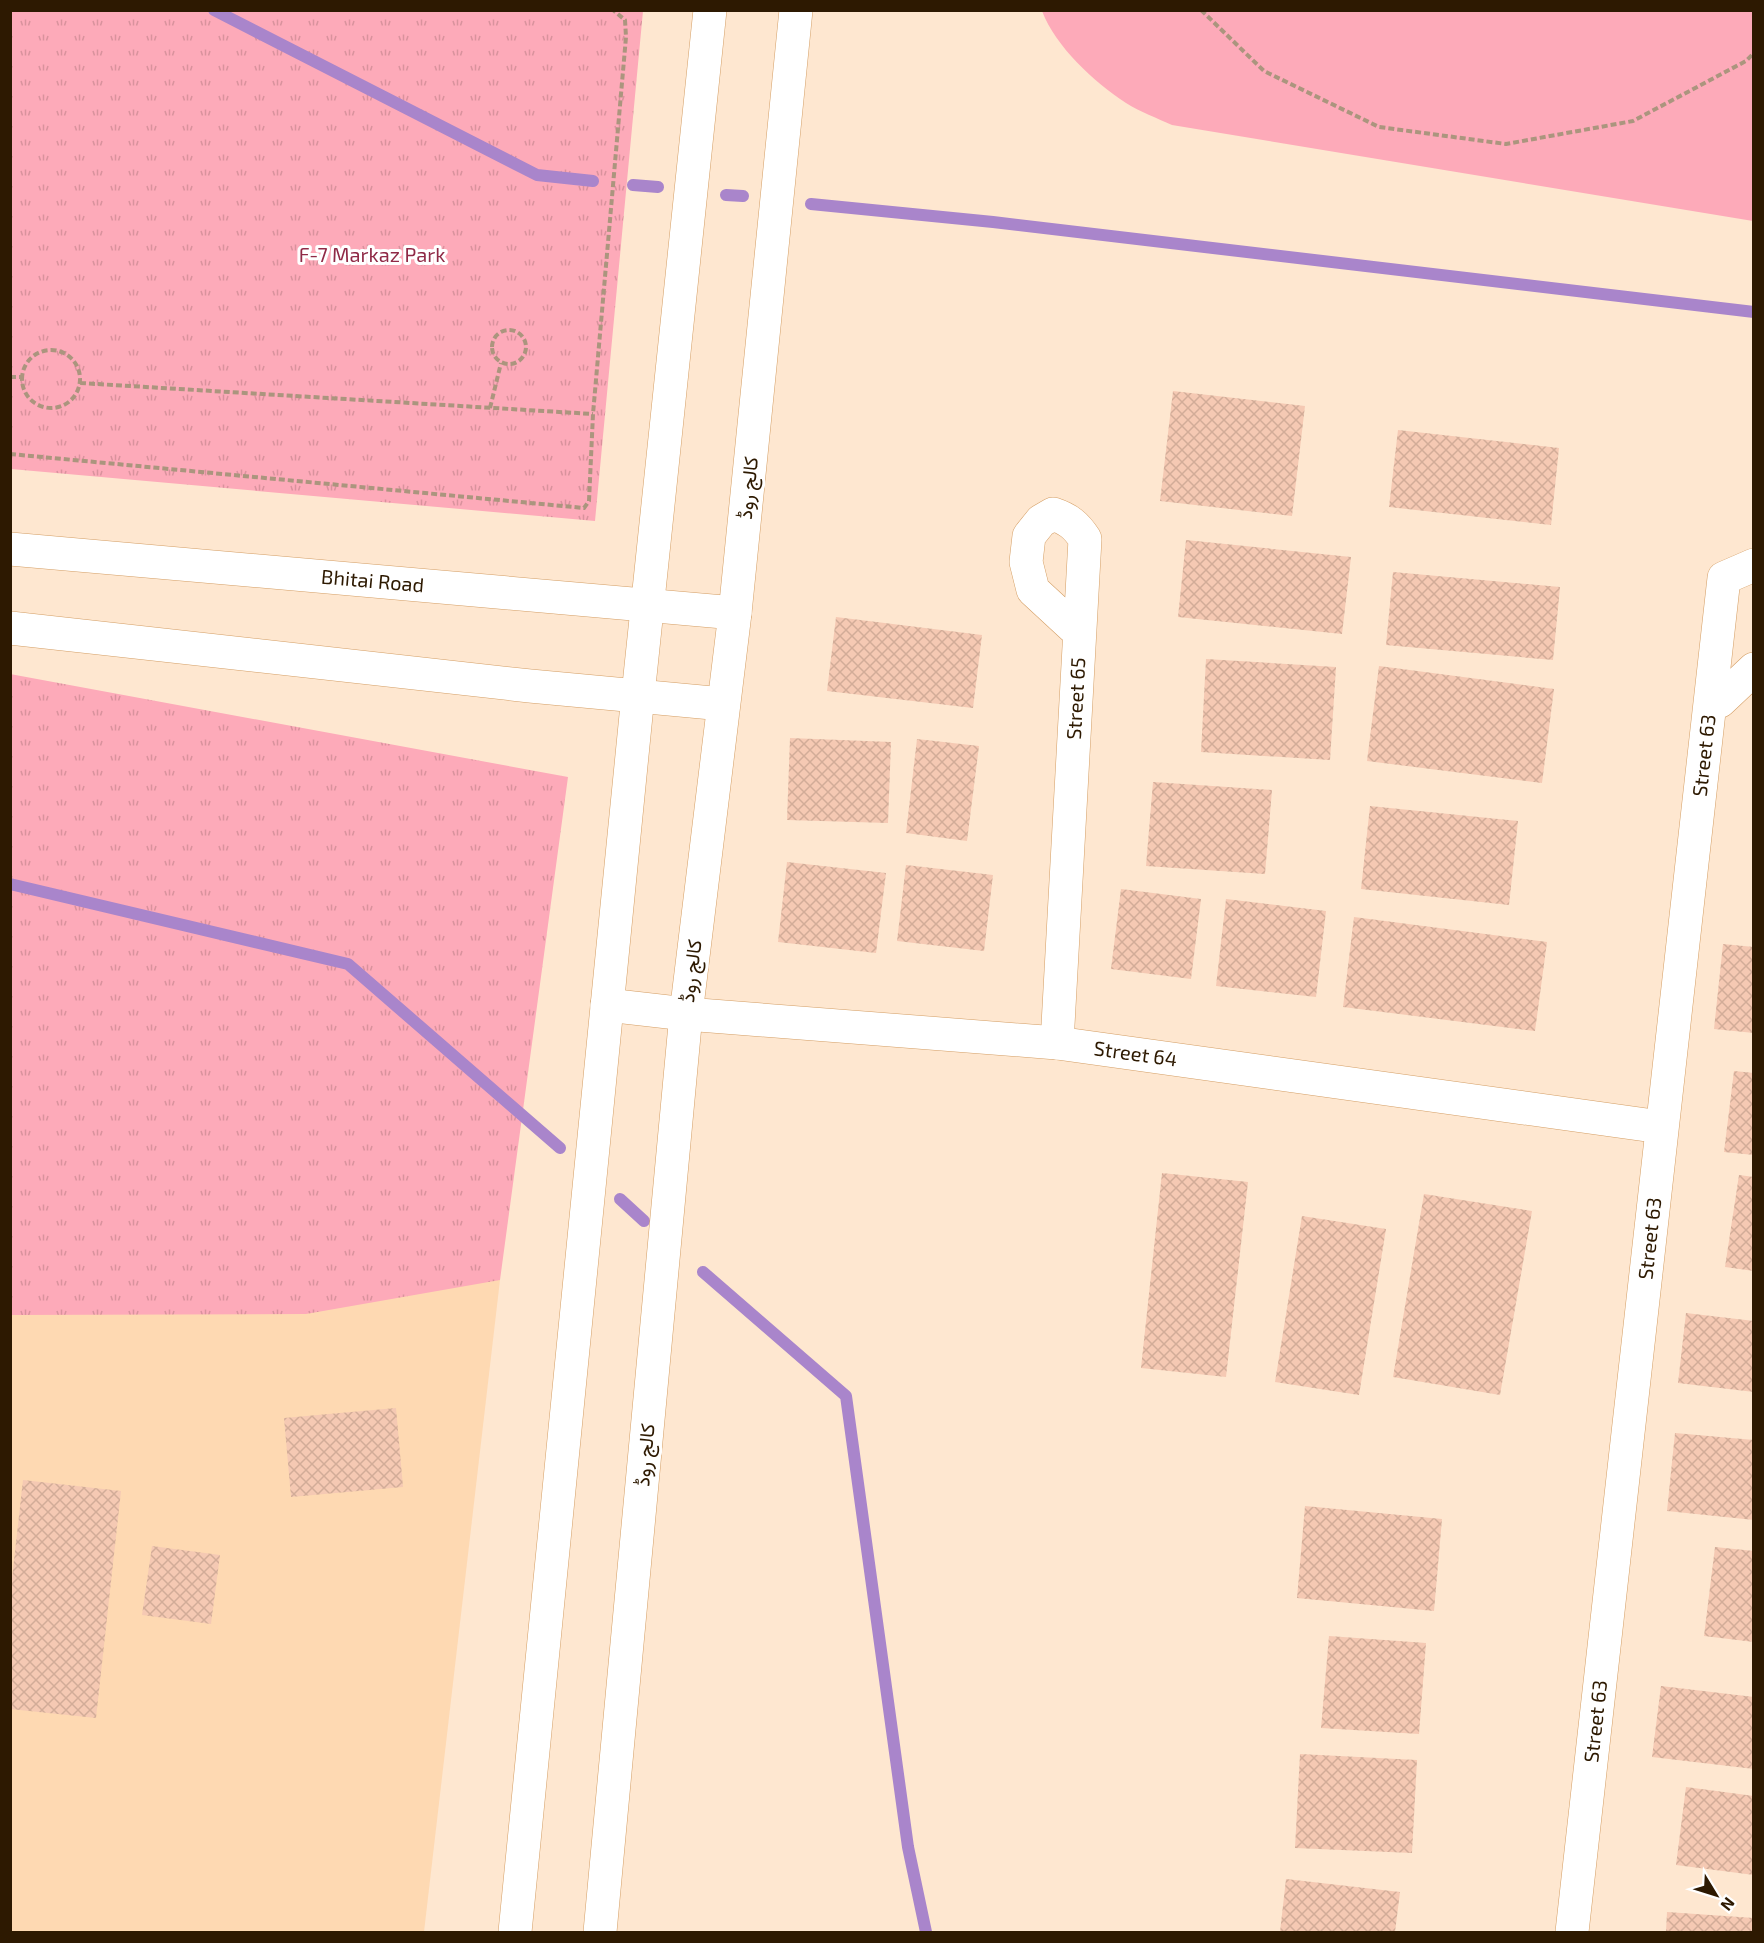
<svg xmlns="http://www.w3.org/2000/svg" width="1764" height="1943" viewBox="0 0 1764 1943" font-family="'Exo 2',Vazirmatn,sans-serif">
	<defs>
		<pattern id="grass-tufts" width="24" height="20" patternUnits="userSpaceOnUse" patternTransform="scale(1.5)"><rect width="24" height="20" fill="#fdaab9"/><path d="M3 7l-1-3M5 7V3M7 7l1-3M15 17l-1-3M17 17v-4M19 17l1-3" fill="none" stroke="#d9929d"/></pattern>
		<pattern id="building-cross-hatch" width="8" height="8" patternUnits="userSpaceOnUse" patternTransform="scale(1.5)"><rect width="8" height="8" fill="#f5c9b3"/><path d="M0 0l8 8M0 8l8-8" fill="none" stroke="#d2ac98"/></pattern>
	</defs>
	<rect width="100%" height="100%" fill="#fee7d0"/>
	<path fill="#fed9b2" d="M10,1119l487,27 3,134 -76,652h-413z"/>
	<path fill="url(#grass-tufts)" d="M10,11h633l-48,510 -584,-52z
		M10,674l558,103 -68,503 -194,34 -295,1z"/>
	<path fill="#fdaab9" d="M1042,11h711v210l-581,-96c-15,-7 -32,-13 -46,-22 -33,-22 -70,-56 -84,-92z"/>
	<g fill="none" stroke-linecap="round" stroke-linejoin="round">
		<path stroke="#a985cb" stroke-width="12" d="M214,10l323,165 56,6
			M633,185l25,2
			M726,195l17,1
			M811,204l182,18 761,90
			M10,884l338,80 212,184
			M620,1199l24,22
			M703,1272l143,124 62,451 18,85"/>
	</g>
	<path fill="url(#building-cross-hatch)" d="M1173,391l132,15 -13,110 -132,-15z
		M1398,430l161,18 -8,77 -162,-18z
		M1186,540l165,17 -9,77 -164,-17z
		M1393,572l167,15 -7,73 -167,-15z
		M836,617l146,18 -9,73 -146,-17z
		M1206,659l130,8 -6,93 -129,-8z
		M1379,666l175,23 -12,94 -175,-22z
		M790,738l101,4 -3,81 -101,-3z
		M917,739l62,7 -12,95 -61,-8z
		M1153,782l119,8 -7,84 -119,-8z
		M1370,806l148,15 -9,84 -148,-16z
		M787,862l99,11 -10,80 -98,-11z
		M906,865l87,10 -9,76 -87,-10z
		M1121,889l80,10 -10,80 -80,-10z
		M1226,899l100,12 -10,86 -100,-11z
		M1354,917l193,25 -12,89 -192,-24z
		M1723,944l31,3v86l-40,-4z
		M1734,1071l20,2v82l-30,-3z
		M1162,1173l86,9 -22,195 -85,-9z
		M1739,1175l15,2v94l-29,-4z
		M1424,1194l108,17 -32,184 -107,-18z
		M1302,1216l84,13 -27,166 -84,-13z
		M1686,1313l68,8v71l-76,-9z
		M396,1408l7,79 -112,10 -7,-79z
		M1675,1433l79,7v80l-87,-9z
		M23,1480l98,11 -25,227 -86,-9v-113z
		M1305,1506l137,13 -8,92 -137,-13z
		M152,1546l68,9 -9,69 -69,-9z
		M1715,1547l39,4v91l-50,-6z
		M1329,1636l97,7 -7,91 -98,-6z
		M1661,1686l93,11v72l-102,-12z
		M1300,1754l117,6 -5,93 -117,-5z
		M1686,1787l68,9v79l-78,-10z
		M1286,1879l114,13 -5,40h-115z
		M1667,1912l87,6v14h-88z"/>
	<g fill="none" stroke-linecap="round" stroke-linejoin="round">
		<defs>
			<g id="minor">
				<path id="s1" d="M10,549l725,64"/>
				<path d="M10,628l520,58 193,18"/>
				<path d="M1720,701l34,-32"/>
				<path id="s2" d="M607,1005l79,9 371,29 604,84"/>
				<path id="s3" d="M1057,1043l28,-504c-9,-14 -17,-20 -32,-25l-12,7 -12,15 -3,26 7,28 40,37"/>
				<path d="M515,1932l123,-1237 72,-685"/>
				<path d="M600,1932l86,-918 49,-401 61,-603"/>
				<path id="s4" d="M1572,1932l152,-1354 30,-13"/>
			</g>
		</defs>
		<use href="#minor" stroke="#d49e64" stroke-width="34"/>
		<path stroke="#ab957e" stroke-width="4" stroke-dasharray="6 3" stroke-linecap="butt" d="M1201,10l63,61 115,56 127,17 127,-23 113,-60 8,-8
			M492 347a17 17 0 1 1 34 0a17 17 0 1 1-34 0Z
			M22 379a29 29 0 1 1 58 0a29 29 0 1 1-58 0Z
			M10,377h12
			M80,383l513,31
			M490,408l11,-45
			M10,454l574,54 5,-7 4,-87 33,-377 -1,-17 -12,-10"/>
		<use href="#minor" stroke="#fff" stroke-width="33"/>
	</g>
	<g text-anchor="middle" stroke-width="6" stroke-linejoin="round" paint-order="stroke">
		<g font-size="20" fill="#902a47" stroke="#fff">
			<text x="372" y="262">F-7 Markaz Park</text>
		</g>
		<g font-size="20" fill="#2d1901" stroke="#fff">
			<text transform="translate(748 488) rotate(-84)" y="7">کالج روڈ</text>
			<text dy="7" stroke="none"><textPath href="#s1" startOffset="364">Bhitai Road</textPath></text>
			<text dy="7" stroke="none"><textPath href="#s3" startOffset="345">Street 65</textPath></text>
			<text dy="7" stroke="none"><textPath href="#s4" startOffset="1184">Street 63</textPath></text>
			<text transform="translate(691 971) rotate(-83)" y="7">کالج روڈ</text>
			<text dy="7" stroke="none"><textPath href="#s2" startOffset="531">Street 64</textPath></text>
			<text dy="7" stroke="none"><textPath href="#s4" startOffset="698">Street 63</textPath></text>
			<text transform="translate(645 1455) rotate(-85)" y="7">کالج روڈ</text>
			<text dy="7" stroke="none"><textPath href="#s4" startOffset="212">Street 63</textPath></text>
		</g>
	</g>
	<rect width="1764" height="1943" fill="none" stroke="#2d1901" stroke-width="24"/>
	<g transform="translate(1716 1895) rotate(128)" stroke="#ffffff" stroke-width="4.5" paint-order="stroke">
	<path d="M0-4.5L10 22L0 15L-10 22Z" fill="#2d1901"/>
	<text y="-9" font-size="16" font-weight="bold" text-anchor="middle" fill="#2d1901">N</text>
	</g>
</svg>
